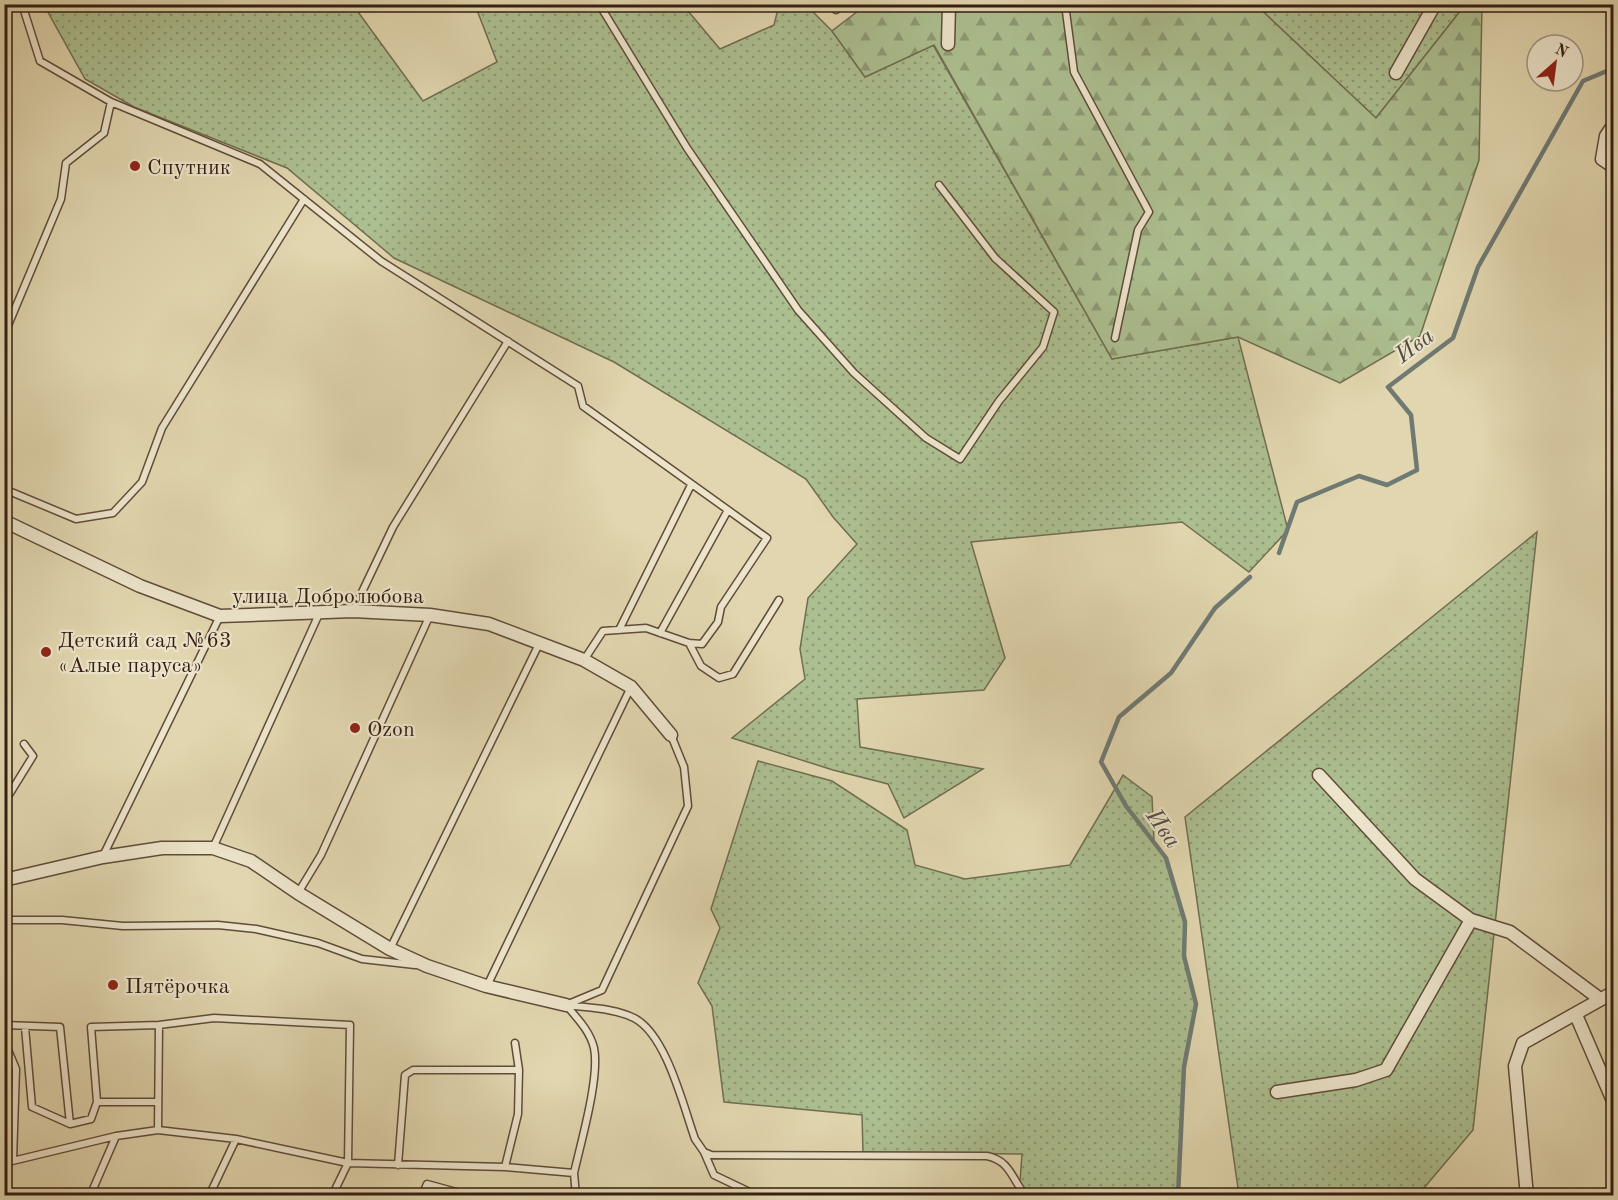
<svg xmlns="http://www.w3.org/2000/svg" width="1618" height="1200" viewBox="0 0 1618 1200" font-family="'Old Standard TT',serif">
	<defs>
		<pattern id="green-dots" width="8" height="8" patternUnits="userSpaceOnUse" patternTransform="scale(1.5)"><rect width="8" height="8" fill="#acbf90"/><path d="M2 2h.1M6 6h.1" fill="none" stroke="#8d9b74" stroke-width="1.8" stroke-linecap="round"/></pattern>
		<pattern id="forest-firs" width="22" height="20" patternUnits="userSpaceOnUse" patternTransform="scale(1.5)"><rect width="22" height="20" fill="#acbf90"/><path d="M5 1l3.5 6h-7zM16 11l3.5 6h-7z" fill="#8d9b74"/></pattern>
	</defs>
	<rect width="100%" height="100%" fill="#e1d6af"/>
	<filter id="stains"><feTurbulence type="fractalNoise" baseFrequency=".00333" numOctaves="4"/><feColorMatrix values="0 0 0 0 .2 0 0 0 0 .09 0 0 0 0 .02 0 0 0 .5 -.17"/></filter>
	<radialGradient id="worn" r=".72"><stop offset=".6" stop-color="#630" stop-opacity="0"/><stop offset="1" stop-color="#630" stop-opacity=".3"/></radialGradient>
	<path fill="url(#green-dots)" stroke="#706e51" stroke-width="1.5" d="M44,5h309l70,96 74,-39 -22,-57h208l37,44 54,-24 5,-20h27l26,26 33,46 68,-32 179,314 126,-22 50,193 -39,42 -67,-50 -211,20 34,116 -21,32 -127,9 3,48 123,22 -79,49 -16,-34 -55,-14 -101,-32 73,-59 -5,-30 8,-51 49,-54 -24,-27 -27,-38 -192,-117 -220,-104 -107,-90 -153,-61 -49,-28z
		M1256,5h209l-89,113z
		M1537,532l-64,598 -55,65h-179l-54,-378z
		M758,761l74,20 75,49 8,35 50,14 105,-14 53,-90 29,22 2,45 12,16 19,64 -1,34 12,48 -12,63 -6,128h-159l3,-41 -159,-2 -1,-37 -138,-13 -12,-96 -14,-23 22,-55 -9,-19z"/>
	<path fill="url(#forest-firs)" stroke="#706e51" stroke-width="1.5" d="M866,5h390l120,113 89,-113h17l-3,155 -59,176 -80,47 -102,-46 -126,22 -178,-314 -69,32 -33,-46z"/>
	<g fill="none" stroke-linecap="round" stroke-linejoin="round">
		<path stroke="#6f7a73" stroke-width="4.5" d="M1279,553l18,-51 62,-26 28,9 30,-15 -6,-55 -23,-28 65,-49 25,-71 105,-186 31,-13
			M1178,1196l6,-129 12,-63 -12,-48 1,-34 -19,-64 -40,-52 -25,-44 18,-45 52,-44 44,-65 35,-31"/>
		<defs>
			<path id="service" d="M599,4l88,144 111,162 56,63 72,65 34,21 39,-58 44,-54 11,-35 -59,-54 -56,-73
				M832,4l4,6 7,-6
				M1065,4l9,68 75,140 -11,18 -23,108
				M111,102l149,62 121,97 197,125 5,20 184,132 -46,69 -3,15 -16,22 -13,-1 -43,-15 -43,3 -19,29
				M4,335l57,-136 5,-36 38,-30 7,-31 -71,-41 -18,-57
				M4,489l72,30 37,-6 29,-31 20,-54 142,-229
				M353,611l40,-84 115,-186
				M619,630l72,-145
				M660,633l68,-123
				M689,643l12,23 18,12 14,-4 46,-74
				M4,803l29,-47 -9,-12
				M213,848l106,-234
				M103,856l117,-240
				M298,893l23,-38 109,-240
				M4,920h58l61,6 95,-1 38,4 62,14 44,16 53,6
				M390,949l150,-307
				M487,986l144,-299
				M566,1005c22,3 48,3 68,13 32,16 49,87 61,121l9,13 7,3 276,1c24,5 25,24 39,40
				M566,1005l36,-15 86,-184 -4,-39 -13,-32
				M566,1005c11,13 24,26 28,43 6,29 -13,94 -20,125
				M4,1025l56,2 10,97 21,-5 6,-17
				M25,1027l7,80 38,17
				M515,1043l4,27
				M4,1050h4l8,19 -3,91
				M158,1102h-61l-6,-75 68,-2 55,-7 136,7 -2,138 -16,33
				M158,1130l1,-105
				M704,1152l10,23 44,21
				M4,1163l112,-27 42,-6 78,9 112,24 157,4 69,6 2,23
				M398,1165l7,-90 8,-5h106l-1,44 -13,53
				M90,1196l26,-60
				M209,1196l27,-57
				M422,1196l5,-12 44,12"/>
			<path id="minor" d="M948,44l1,-40
				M1396,73l39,-69
				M1614,124l-8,12 -4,23 12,8
				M4,521l136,65 80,30 133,-5 77,4 59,9 95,36 47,27 40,48
				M1319,775l96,104 56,41 39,12 90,67
				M4,880l99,-23 59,-9h51l38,13 47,32 92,56 37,17 59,20 80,19
				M1576,1015l38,88
				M1277,1092l79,-12 30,-10 85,-150
				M1527,1196l-12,-130 8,-23 91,-51"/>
		</defs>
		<use href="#service" stroke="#604c39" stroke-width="9"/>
		<use href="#minor" stroke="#604c39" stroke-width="15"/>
		<use href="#service" stroke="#ece4cb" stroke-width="6"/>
		<use href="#minor" stroke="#ece4cb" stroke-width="12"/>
	</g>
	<g fill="#8f2418" stroke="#ece4cb" stroke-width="2">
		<circle cx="135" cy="166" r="6"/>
		<circle cx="46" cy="652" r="6"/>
		<circle cx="355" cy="728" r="6"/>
		<circle cx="113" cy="985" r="6"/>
	</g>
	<g text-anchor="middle" stroke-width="4.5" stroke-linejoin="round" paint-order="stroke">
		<g font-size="22" fill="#351e12" stroke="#ece4cb" text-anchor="start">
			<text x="147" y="174">Спутник</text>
			<text x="58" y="647">Детский сад №63<tspan x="58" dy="25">«Алые паруса»</tspan></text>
			<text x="367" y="736">Ozon</text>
			<text x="125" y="993">Пятёрочка</text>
		</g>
		<g font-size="22" fill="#351e12" stroke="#ece4cb">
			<text x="328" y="603">улица Добролюбова</text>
		</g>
		<g font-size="24" font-style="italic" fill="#524c42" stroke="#ece4cb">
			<text transform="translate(1414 345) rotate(-37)" y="8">Ива</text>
			<text transform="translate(1164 828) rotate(55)" y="8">Ива</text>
		</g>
	</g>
	<rect width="1618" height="1200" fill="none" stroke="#e1d6af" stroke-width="24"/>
	<rect x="6" y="6" width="1606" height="1188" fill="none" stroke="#351e12" stroke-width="3"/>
	<rect x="12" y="12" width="1594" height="1176" fill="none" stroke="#351e12" stroke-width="1.5"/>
	<g transform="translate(1555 63) rotate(28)"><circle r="28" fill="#ece4cb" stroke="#a39581" stroke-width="1.5"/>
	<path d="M0-4.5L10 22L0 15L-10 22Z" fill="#8f2418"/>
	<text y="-9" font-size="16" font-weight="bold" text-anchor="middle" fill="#351e12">N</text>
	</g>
	<rect width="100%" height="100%" filter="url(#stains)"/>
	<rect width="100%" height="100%" fill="url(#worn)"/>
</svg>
